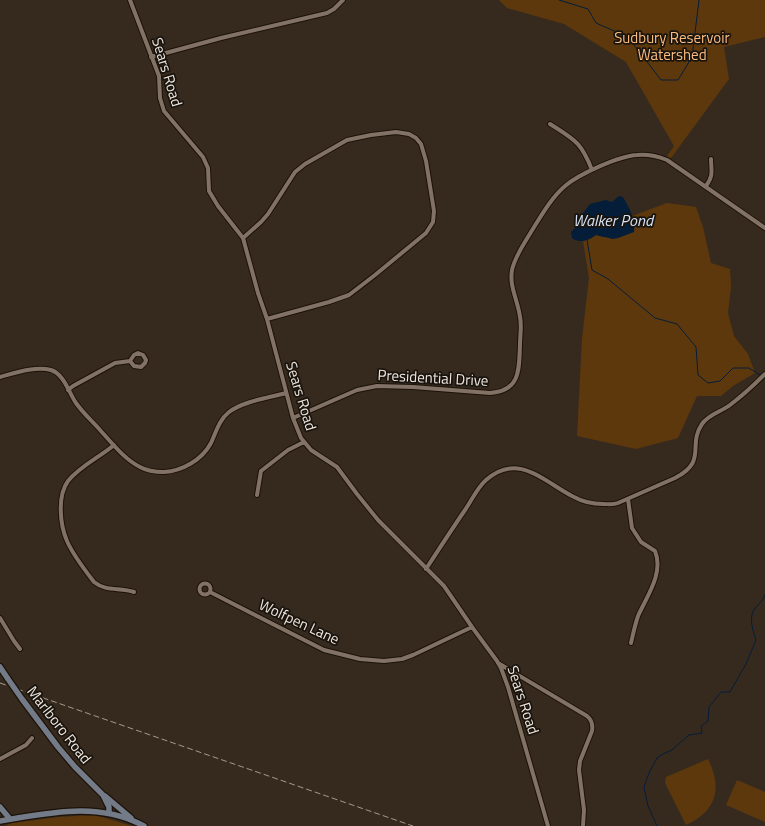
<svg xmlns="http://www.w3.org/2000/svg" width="765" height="826" viewBox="0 0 765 826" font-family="'Titillium Web',sans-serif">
	<rect width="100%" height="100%" fill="#362a1e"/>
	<path fill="#5d380d" d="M499,0h266v37l-41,10 5,32 -58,79 -4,-2 7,-10 -48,-84 -62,-38 -57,-16z
		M667,203l29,4 7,20 8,36 19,6 1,18 -3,26 6,23 14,18 7,19 -22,13 -12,10h-24l-19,42 -42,11 -59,-13 5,-97 7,-61 -6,-37 7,-2 6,-4 7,2 15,1 17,-12 -3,-10z
		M708,759c15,30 8,52 -22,66l-21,-42 1,-6z
		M737,780l28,12v30l-39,-17z
		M95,815l37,11h-127l7,-3 47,-6z"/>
	<path fill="#041d39" d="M619,196l4,1c6,10 13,23 11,35l-16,6 -5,1 -17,-4c-7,5 -16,9 -24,3l-1,-6 6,-6 6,-13 7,-9 16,-4 6,2z"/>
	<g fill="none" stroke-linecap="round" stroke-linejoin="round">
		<path stroke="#041d39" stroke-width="1" d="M559,0l29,9 8,14 32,14 33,43h17l14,-23 7,-57
			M587,240l5,30 16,9 47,39 22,6 19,23 2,28 10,8 12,-2 13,-13h16l11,7
			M657,826l-9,-20 -4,-19 5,-14 8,-15 6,-4 9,-4 17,-15 13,-2 -1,-7 7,-5 1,-14 12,-15h9l16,-28 10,-24c-3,-9 -8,-23 -1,-32 4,-4 8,-7 10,-13"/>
		<defs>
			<path id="minor" d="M130,0l29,76 1,22 4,13 39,46 5,11 1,23 9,15 25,32 15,55 9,26 26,99 8,20 10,12 26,17 20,27 21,26 66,66 28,41 25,34 4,7 7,19 40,139
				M151,57l70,-19 106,-25 7,-4 9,-9
				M550,124c25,16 31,18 42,46
				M706,186c8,-11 5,-15 5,-27
				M243,238l18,-16 7,-8 27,-42 10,-8 42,-24 24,-5 25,-3 13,2 7,4 5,6 5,17 8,50 -1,11 -7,11 -51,42 -26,20 -20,7 -62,17
				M0,377c15,-4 35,-11 51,-7 13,4 18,23 25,33 7,10 16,18 24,27 12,13 24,29 40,37 7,4 16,5 24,5 18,-1 38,-12 47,-29 5,-11 8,-23 18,-31 15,-11 39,-14 57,-19
				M68,390l5,-4 42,-23 15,-2 4,5 7,1 4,-4 1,-3 -3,-5 -5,-2 -4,2 -4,6
				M293,418l64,-28 20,-4 36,1 77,6c31,-2 29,-24 30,-49 0,-9 2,-18 0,-27 -2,-16 -11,-31 -8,-47 3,-14 12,-26 19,-38 10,-16 20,-34 34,-46 14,-12 54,-30 72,-31 11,-1 20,1 30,5l98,68
				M114,445c-14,12 -34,21 -46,36 -11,15 -8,44 -1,60 6,14 17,28 27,41 12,10 26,5 40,10
				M257,495l4,-24 27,-21 16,-8
				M628,499l4,29 9,14 14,9c9,22 -8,45 -17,65 -3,9 -5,18 -7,27
				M426,569c13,-20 26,-40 39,-59 7,-10 12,-22 21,-30 33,-29 59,3 88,17 9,5 19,7 29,7 5,0 10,1 15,-1l57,-25c33,-17 12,-32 27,-54 7,-10 19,-12 28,-19 12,-9 24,-20 35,-31
				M199.5 589a5.5 5.5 0 1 1 11 0a5.5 5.5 0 1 1-11 0Z
				M210,592l114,58 36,9 24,2 18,-2 11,-4 59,-28
				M0,618l14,23 6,8
				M498,663l89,53c5,4 6,9 5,15l-12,30 -1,9 5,40 -1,16
				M0,759l26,-14 6,-7"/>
			<path id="secondary" d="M0,667l8,12
				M22,699l36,48 17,20 28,28 6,12v6
				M105,796l26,22
				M0,807l10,12
				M0,821c49,-8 98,-20 144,5"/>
		</defs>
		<use href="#minor" stroke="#1d1207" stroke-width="6"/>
		<use href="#secondary" stroke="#1d1207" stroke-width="8"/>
		<use href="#minor" stroke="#817265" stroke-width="4"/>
		<use href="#secondary" stroke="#737b88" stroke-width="5.5"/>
		<path stroke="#a3998f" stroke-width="1" stroke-dasharray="6 3" stroke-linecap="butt" d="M0,683l413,143"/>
		<defs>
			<path id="secondary-bridge" d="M8,679l14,20"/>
		</defs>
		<use href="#secondary-bridge" stroke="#1d1207" stroke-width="8" stroke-linecap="butt"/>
		<use href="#secondary-bridge" stroke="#737b88" stroke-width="5.5"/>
	</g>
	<g text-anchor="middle" stroke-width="3.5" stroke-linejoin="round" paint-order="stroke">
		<g font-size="15" fill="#fcbc7f" stroke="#19140e">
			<text x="672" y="43">Sudbury Reservoir<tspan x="672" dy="17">Watershed</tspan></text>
		</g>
		<g font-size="15" fill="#eee5dd" stroke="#19140e">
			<text transform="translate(167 72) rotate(73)" y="5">Sears Road</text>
			<text transform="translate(433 378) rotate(3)" y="5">Presidential Drive</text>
			<text transform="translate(301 396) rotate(73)" y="5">Sears Road</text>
			<text transform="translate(299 622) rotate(25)" y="5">Wolfpen Lane</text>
			<text transform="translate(523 700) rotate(72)" y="5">Sears Road</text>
			<text transform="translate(59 725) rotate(52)" y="5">Marlboro Road</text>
		</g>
		<g font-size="16" font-style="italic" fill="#d6e3f4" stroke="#19140e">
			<text x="613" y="226">Walker Pond</text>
		</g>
	</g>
</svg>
